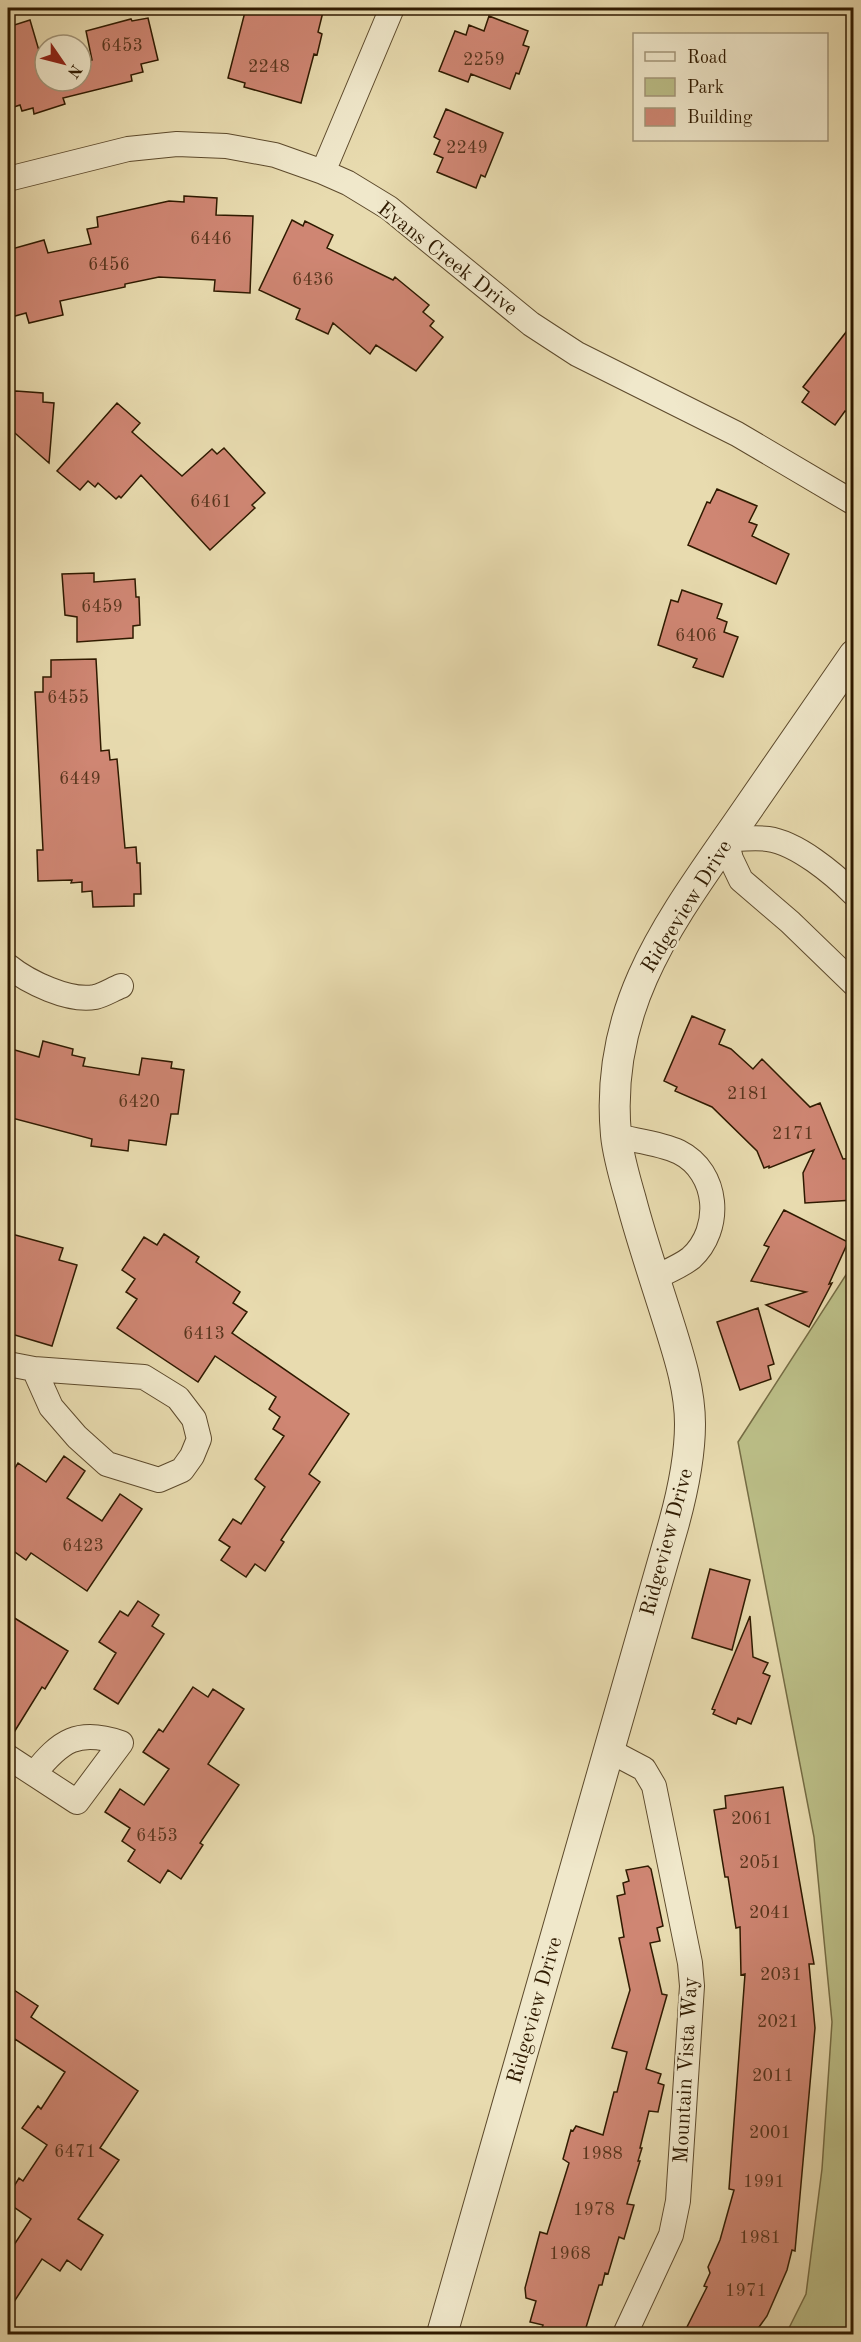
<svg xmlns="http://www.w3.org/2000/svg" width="861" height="2342" viewBox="0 0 861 2342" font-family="'Old Standard TT',serif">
	<rect width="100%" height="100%" fill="#e8dbaf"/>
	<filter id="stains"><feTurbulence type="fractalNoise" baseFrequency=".00333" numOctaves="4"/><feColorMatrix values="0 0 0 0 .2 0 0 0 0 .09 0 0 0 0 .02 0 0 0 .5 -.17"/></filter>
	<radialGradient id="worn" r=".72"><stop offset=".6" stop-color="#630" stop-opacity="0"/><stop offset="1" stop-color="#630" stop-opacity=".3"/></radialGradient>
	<path fill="#bbbe87" stroke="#756c44" stroke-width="1.5" d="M853,1264v1070h-67l20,-40 16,-125 10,-147 -18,-185 -76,-395z"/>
	<path fill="#cf8673" stroke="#2f1a00" stroke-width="1.5" d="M246,8h78l-6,24 4,2 -5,21 -3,-1 -13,49 -57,-16 1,-4 -17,-5z
		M489,16l39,15 -5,14 6,2 -10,27 -3,-1 -6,16 -39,-15 -3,8 -29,-11 16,-40 11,4 3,-10 15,6z
		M148,18l10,42 -17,4 2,8 -12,3 1,6 -69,17 2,6 -31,10 -1,-6 -11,3 -2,-6 -12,4v-82l22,-7 15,51v10h36v-18l11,-3 -6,-29 45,-12 1,2z
		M446,109l57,24 -18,44 -4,-2 -5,13 -39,-16 6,-14 -9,-4 6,-14 -6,-3z
		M184,196l33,2 -1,17 37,1 -3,77 -36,-2 1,-11 -56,-3 -34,7v3l-65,14 3,14 -34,8 -3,-10 -18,5v-68l36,-10 4,13 43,-9 -4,-15 11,-2 -1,-10 72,-16 15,1z
		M292,220l11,6 2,-5 28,14 -6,13 66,32 2,-3 34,28 -6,7 11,9 -4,5 13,11 -27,34 -40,-26 -6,9 -37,-31 -5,11 -32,-15 4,-10 -41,-19z
		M854,322v95l-9,-6 -10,14 -33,-23 7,-10 -6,-5z
		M16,391l27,2v9l11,1 -5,60 -41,-36v-35z
		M117,403l23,20 -8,9 50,44 30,-27 5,5 7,-6 41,45 -13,12 3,3 -45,42 -69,-75 -20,23 -2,-2 -3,3 -18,-16 -3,4 -7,-6 -8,9 -23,-19z
		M717,489l40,17 -8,16 8,3 -5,11 37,18 -13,30 -88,-39 19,-43 3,1z
		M94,573v9l41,-3 1,18h3l1,28 -7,1v12l-56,4v-25l-12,-2 -3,-41z
		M682,590l40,14 -5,14 10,4 -3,10 14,5 -15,40 -30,-10 4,-8 -39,-14 13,-45 7,2z
		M96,659l5,92 8,-1 1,10 7,-1 8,89 11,-1 1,16h3l1,31h-7v12l-41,1 -1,-16 -10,1v-10l-11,1 1,-3 -34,1 -1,-31h6l-8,-158h8v-15h8v-17z
		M692,1016l33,14 -6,14 12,5 22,20 9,-10 48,48 10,-4 23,56 11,-1v42l-49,3 -2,-30 11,-23 -45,18v-2l-5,2 -7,-17 -45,-44 -37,-16 2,-4 -13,-6z
		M43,1041l30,8 -1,6 13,3 -2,8 56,9 3,-17 30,4 -1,6 13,2 -6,44h-7l-5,31 -37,-5 -1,11 -37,-5 1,-7 -84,-22v-69l31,9z
		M784,1210l64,32 -19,42 3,-1 -23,44 -43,-22 40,-13 -55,-11 18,-34 -5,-2z
		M8,1233l55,15 -4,12 18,5 -25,81 -44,-13z
		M164,1234l35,23 -3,5 44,30 -7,11 14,9 -15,21 117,81 -40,60 11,8 -39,58 3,2 -19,29 -10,-7 -9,13 -25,-17 9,-13 -11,-7 14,-21 8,5 24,-37 -10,-8 29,-43 -11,-7 7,-12 -11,-8 7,-12 -61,-41 -17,26 -81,-54 20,-29 -11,-7 9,-13 -13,-9 22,-33 13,8z
		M758,1308l16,56 -6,2 3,13 -31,11 -23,-68z
		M64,1456l21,15 -18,27 35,23 18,-27 22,15 -55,82 -56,-38 -5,7 -18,-13v-68l10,-16 28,19z
		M710,1569l40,11 -18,70 -40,-12z
		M138,1601l21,14 -7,11 12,8 -46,70 -24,-15 22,-36 -17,-11 21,-31 8,5z
		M8,1614l60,37 -23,38 -3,-2 -34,55z
		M750,1616l3,41 15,6 -5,10 7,3 -19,48 -13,-6 -2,6 -23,-10 2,-4 -3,-1z
		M193,1687l15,10 5,-8 31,20 -36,55 31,21 -39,58 3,2 -22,34 -13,-9 -8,13 -32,-22 7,-11 -13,-9 8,-13 -25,-16 15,-23 24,16 25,-36 -26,-17 16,-23 4,3z
		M783,1787l31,177h-5l6,64 -20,223 -3,-1 -5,20 -20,46 -13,18h-52l-15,-7 20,-40 -3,-1 6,-13 -2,-6 12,-27 14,-50 -5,-1 16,-215 -4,1 -1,-48 -4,1 -8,-51h-3l-11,-67 12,-2 -1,-12z
		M648,1866l3,3 12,57 -6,2 3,13 -10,2 12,51 5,1 -21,74 15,5 -3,9 6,2 -6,27 -9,-1 -9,37h2l-4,13h2l-13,43 7,1 -10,34 -5,-2 -11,37 -3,-1 -3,12h-3l-15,49h-44l3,-9 -13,-3 6,-21 -10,-3 -1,-10 15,-56 7,2 22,-71 -6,-4 8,-29 2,1 3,-5 27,9 11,-43h3l10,-40 -15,-4 18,-58 -11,-52 5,-1 -7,-41 8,-2 -2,-11 6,-2 -3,-11z
		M8,1986l30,20 -7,11 107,74 -38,57 19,12 -41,59 25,16 -22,35 -14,-10 -7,11 -18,-12 -34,52v-57l23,-35 -23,-16v-7l11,-18 4,3 24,-36 -25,-17 16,-22 3,3 24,-37 -50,-33 -7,12z"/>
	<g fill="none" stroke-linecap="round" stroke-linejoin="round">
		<defs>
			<path id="minor" d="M323,172l69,-164
				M8,179l120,-30 49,-5 49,2 49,9 48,17 25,11 41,25 142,116 46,30 160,80 117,69
				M854,894c-20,-20 -57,-51 -86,-55 -14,-2 -28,0 -42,1l5,19 10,21 49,42 64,62
				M8,966c20,16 61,36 87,31 9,-2 18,-8 26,-11
				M616,1136c20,5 44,7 63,16 40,20 44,77 12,106 -10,8 -25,14 -37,20
				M8,1364l26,5 110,8 34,21 16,21 5,20 -7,17 -10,14 -23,10 -52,-16 -30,-27 -26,-30 -17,-38
				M608,1750l36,19 10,17 36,177 2,23 -14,215 -7,34 -46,99
				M8,1757l69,45 44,-59c-43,-15 -61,-2 -87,31"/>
			<path id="tertiary" d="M442,2334l232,-811c9,-33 16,-65 16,-99 0,-33 -10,-65 -20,-97 -13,-42 -28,-85 -39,-127 -6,-21 -13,-44 -15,-65 -12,-130 55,-215 124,-315 38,-55 76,-110 114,-165"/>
		</defs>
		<use href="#minor" stroke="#5d4a2c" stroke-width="26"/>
		<use href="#tertiary" stroke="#5d4a2c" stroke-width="32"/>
		<use href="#minor" stroke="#f0e8cb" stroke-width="24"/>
		<use href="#tertiary" stroke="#f0e8cb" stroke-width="30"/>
	</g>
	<g text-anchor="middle" stroke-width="4.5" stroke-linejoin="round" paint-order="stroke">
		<g font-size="18" fill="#57351d">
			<text x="122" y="51">6453</text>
			<text x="484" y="65">2259</text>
			<text x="269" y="72">2248</text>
			<text x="467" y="153">2249</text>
			<text x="211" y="244">6446</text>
			<text x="109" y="270">6456</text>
			<text x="313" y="285">6436</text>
			<text x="211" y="507">6461</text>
			<text x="102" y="612">6459</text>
			<text x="696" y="641">6406</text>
			<text x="68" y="703">6455</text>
			<text x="80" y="784">6449</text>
			<text x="748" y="1099">2181</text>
			<text x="139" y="1107">6420</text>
			<text x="793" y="1139">2171</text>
			<text x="204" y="1339">6413</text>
			<text x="83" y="1551">6423</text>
			<text x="752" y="1824">2061</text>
			<text x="157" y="1841">6453</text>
			<text x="760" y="1868">2051</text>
			<text x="770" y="1918">2041</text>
			<text x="781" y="1980">2031</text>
			<text x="778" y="2027">2021</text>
			<text x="773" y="2081">2011</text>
			<text x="770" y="2138">2001</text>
			<text x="75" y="2157">6471</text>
			<text x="602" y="2159">1988</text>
			<text x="764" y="2187">1991</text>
			<text x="594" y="2215">1978</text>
			<text x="760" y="2243">1981</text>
			<text x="570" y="2259">1968</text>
			<text x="746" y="2296">1971</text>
		</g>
		<g font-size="21" fill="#2f1a00" stroke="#f0e8cb">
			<text transform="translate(448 258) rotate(38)" y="7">Evans Creek Drive</text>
			<text transform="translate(686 906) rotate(-58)" y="7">Ridgeview Drive</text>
			<text transform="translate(666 1542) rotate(-75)" y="7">Ridgeview Drive</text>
			<text transform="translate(534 2010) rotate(-74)" y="7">Ridgeview Drive</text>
			<text transform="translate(685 2070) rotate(-87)" y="7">Mountain Vista Way</text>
		</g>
	</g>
	<rect width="861" height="2342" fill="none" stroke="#e8dbaf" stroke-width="30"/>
	<rect x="9" y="9" width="843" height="2324" fill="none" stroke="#2f1a00" stroke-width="3"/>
	<rect x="15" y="15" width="831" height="2312" fill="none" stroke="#2f1a00" stroke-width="1.5"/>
	<rect x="633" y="33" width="195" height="108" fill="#f0e8cb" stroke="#a3967a" stroke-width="1.5"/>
	<rect x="645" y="52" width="30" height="9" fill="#f0e8cb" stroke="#a3967a" stroke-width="1.5"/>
	<text x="687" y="63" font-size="18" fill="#2f1a00">Road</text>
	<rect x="645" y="78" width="30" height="18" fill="#bbbe87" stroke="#a3967a" stroke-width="1.5"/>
	<text x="687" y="93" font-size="18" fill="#2f1a00">Park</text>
	<rect x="645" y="108" width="30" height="18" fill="#cf8673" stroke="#a3967a" stroke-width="1.5"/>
	<text x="687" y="123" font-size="18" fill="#2f1a00">Building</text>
	<g transform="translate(63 63) rotate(125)"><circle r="28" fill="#f0e8cb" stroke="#a3967a" stroke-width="1.5"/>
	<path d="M0-4.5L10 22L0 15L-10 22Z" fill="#8f2418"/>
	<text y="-9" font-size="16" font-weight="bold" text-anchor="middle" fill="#2f1a00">N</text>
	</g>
	<rect width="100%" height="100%" filter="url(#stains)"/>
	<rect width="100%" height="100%" fill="url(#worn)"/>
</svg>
